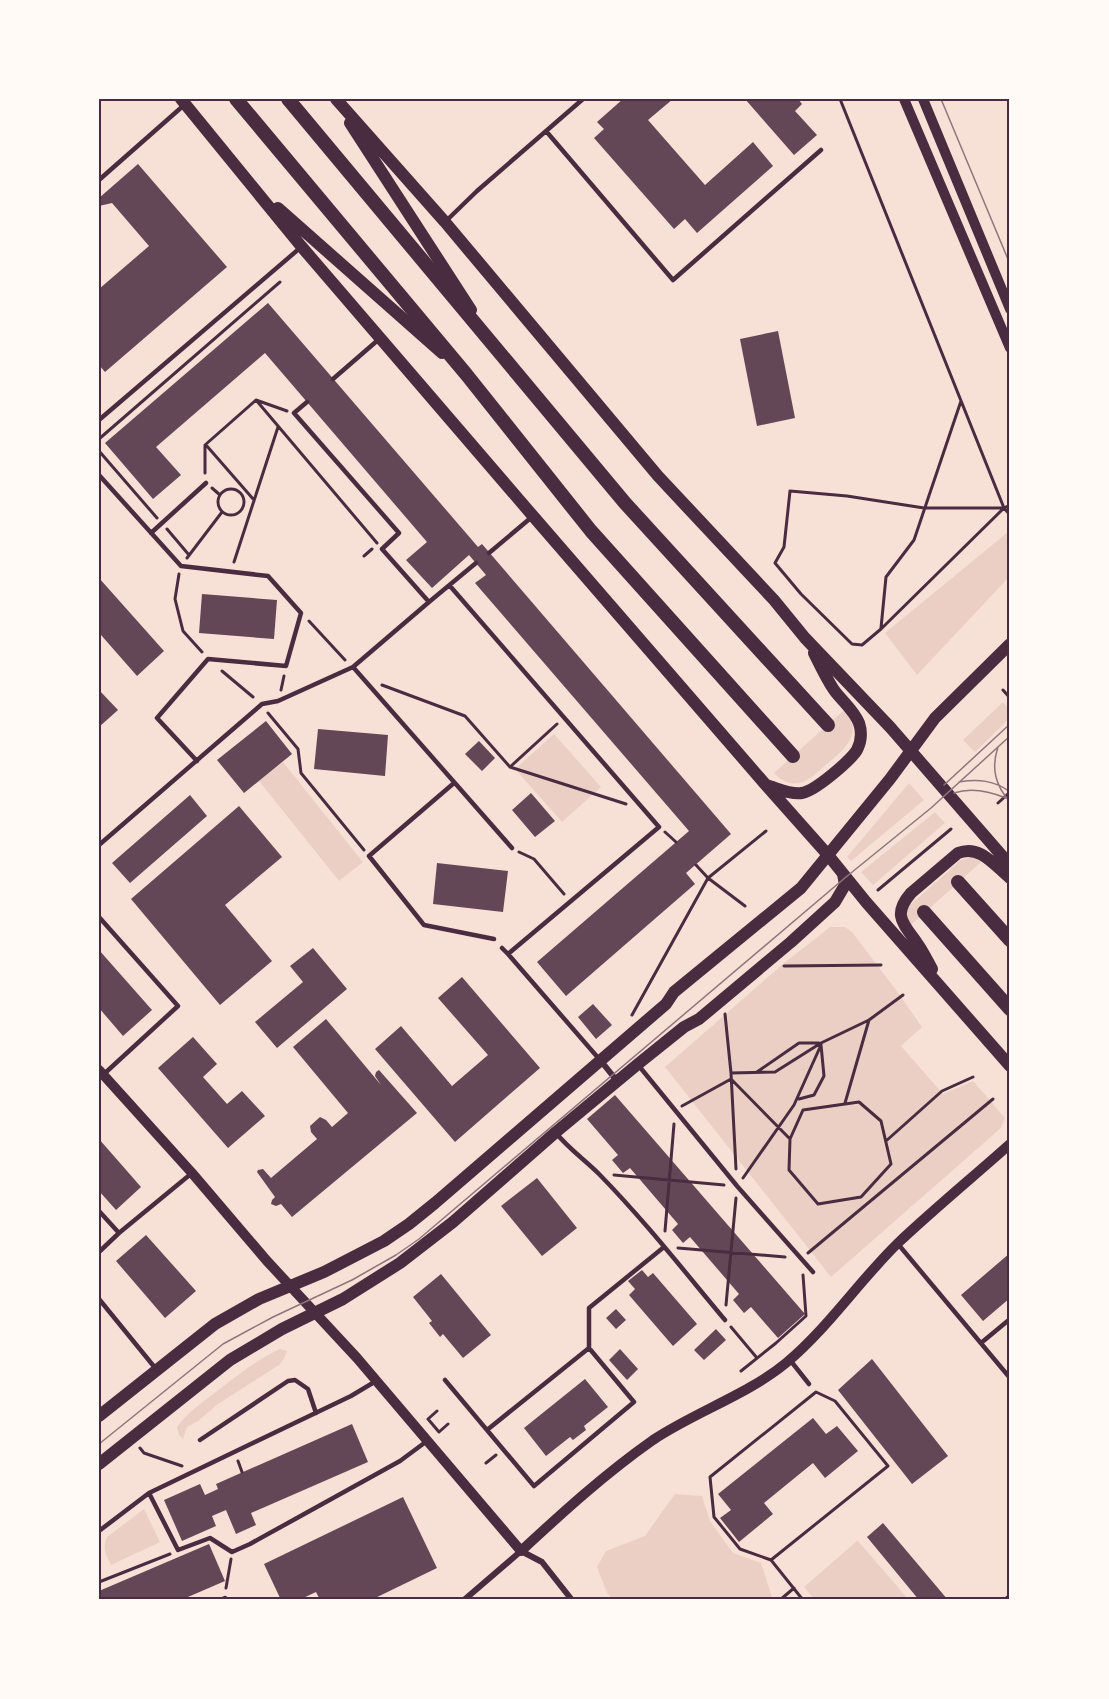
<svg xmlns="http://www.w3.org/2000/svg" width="1109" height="1699" viewBox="0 0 1109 1699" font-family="'Open Sans',sans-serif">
	<rect width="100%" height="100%" fill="#f7e1d7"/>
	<path fill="#ebcfc5" d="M1008,532l2,3v41l-93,99 -32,-42z
		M1003,702l7,8v8l-35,34 -12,-12z
		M844,710c21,23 0,40 -17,54 -9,7 -17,17 -28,19 -10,2 -18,-3 -25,-10z
		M554,734l47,53 -39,35 -47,-53z
		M283,762l80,100 -24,19 -80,-100z
		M909,783l15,17 -73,61 -4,-4z
		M935,812l10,11 -72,62 -12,-13z
		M972,857l9,5 -71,64c-5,-7 -5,-14 0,-21l51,-45z
		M830,927h15l7,5 47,62 23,33 -21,19 42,48 30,-13 32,37 -4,10 -170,149 -166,-210 118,-103z
		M280,1349l7,2 -3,8 -5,6 -61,39 -20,17 -11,6 -4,12 -4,-4 -2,-8c10,-15 25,-24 39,-35 20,-15 41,-33 64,-43z
		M675,1494l27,2 8,25 23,32 28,10 12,37h-159l-7,-7 -10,-26 9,-16 39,-15z
		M144,1509l16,33 -49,23c-5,-10 -9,-17 -4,-28z
		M858,1540v1l51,59h-94l-11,-13z"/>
	<path fill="#644757" d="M623,99h50l-25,21 57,65 48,-43 20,24 -76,67 -12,-14 -11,10 -80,-91 10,-9 -7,-7z
		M745,99h53l4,5 -7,7 22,24 -23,20z
		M138,164l89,103 -122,105 -6,-7v-76l50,-43 -37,-43 -13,3v-8z
		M268,303l210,244 4,-3 249,290 -45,39 9,11 -129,112 -29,-34 152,-131 -214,-248 11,-8 -17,-20 -37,33 -26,-28 21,-18 -162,-189 -109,94 25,28 -28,24 -48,-56z
		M778,331l17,87 -38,8 -17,-87z
		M99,578l65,73 -27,25 -36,-41 -2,2z
		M202,594l75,6 -3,39 -75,-6z
		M99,690l19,20 -19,17z
		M266,721l26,33 -48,39 -27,-33z
		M318,729l70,6 -3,41 -71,-7z
		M479,741l16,17 -13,13 -17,-17z
		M531,793l24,28 -20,16 -23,-27z
		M190,795l17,21 -77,67 -18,-20z
		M239,806l43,51 -57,48 47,56 -52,44 -89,-106z
		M437,863l71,8 -5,41 -70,-8z
		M313,948l34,41 -70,59 -22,-26 48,-40 -13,-16z
		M99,950l53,60 -29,26 -24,-28z
		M462,977l78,91 -85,74 -80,-93 26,-23 51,60 36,-31 -50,-57z
		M593,1004l19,21 -16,14 -18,-22z
		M326,1019l55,66 -6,-9 1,-4 3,-2 38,43 -125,104 -11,-13 -5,2 -5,-2 1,-4 3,-3 -18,-25 1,-2 5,-1 8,9 46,-39 -6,-7 -1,-6 10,-9 6,3 6,7 16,-14 -55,-66z
		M193,1037l24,27 -14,13 24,27 15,-13 23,25 -37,32 -70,-80z
		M615,1095l190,219 -27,24 -27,-31 -7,6 -11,-13 6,-6 -49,-57 -7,6 -11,-13 6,-6 -48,-56 -7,5 -11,-13 6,-5 -31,-36z
		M99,1139l42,48 -25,23 -17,-19z
		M537,1178l40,50 -35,28 -41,-50z
		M146,1235l50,56 -31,27 -49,-57z
		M1010,1253v45l-27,23 -22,-26z
		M642,1270l6,7 5,-4 44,51 -24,22 -44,-51 6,-6 -7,-8z
		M441,1274l50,61 -28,23 -20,-24 -3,3 -11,-14 3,-2 -19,-24z
		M616,1309l10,11 -10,9 -10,-11z
		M716,1329l10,11 -22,20 -10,-10z
		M620,1349l18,20 -11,11 -18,-20z
		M872,1359l76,97 -36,28 -74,-94z
		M585,1379l23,28 -24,19 2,4 -13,10 -3,-3 -24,19 -22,-28z
		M813,1418l13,16 11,-8 21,25 -33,27 -12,-15 -49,40 9,11 -34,28 -19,-24 11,-8 -13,-16z
		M352,1424l16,38 -117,51 5,12 -20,9 -10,-24 -14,6 4,10 -34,15 -18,-41 36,-16 5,11 13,-6 -2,-5z
		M403,1497l34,71 -66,32h-51l-4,-8 -17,8h-18l-17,-36z
		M883,1523l65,77h-29l-52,-63z
		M209,1544l16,37 -44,19h-82v-9z"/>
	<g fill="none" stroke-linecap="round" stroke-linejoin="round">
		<path stroke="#4a2c40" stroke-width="3" d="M840,99l164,409 6,7
			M256,400l121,143
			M99,439l181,-157
			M206,445l48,55
			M99,451l58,67
			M205,473v-28l51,-45 31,11
			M212,488l8,7
			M218 502a13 13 0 1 1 26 0a13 13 0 1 1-26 0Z
			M1004,508h-80l-77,-12 -57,-5 -6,56 -9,16 26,31 51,50 10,1 19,-16 123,-121 6,-3
			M167,529l22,26
			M364,556l8,-7
			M187,558l35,-46
			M234,562l44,-135
			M179,574l-4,25 8,32 19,21
			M309,621l36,39
			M881,628l5,-51 28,-37 47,-139
			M222,671l31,26
			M382,685l83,31 45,51 116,37
			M281,690l3,-14
			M1003,690l7,8
			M268,713l30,36 3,24 63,77
			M510,767l47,-43
			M998,803l12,-11
			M665,832l11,10
			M519,852l15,7 30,35
			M696,865l12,13 37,28
			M878,890l73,-61
			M784,966l97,-1
			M725,1014l6,59 5,96
			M632,1015l76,-137 58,-47
			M757,1072l42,-29h20
			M731,1073l44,-1 46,-29 48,-23 34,-25
			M799,1099l15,-4 10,-19 -3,-31
			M859,1102l22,19 10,43 -30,33 -43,7 -29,-34 1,-31 13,-29z
			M845,1103l24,-83
			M682,1106l49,-27 59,60
			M886,1141l56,-50 31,-14
			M614,1175l110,10
			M743,1178l51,-73 27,-60
			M665,1231l9,-107
			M678,1248l107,9
			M808,1253l185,-154
			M726,1305l10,-107
			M731,1327l26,31
			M741,1371l35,-28 30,-27 -3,-41
			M437,1411l-9,8 11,13 9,-8
			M140,1448l4,5 38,13
			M238,1461l4,11
			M486,1463l10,-8
			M771,1560l117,-94 -53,-65 -19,-9 -106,85 4,40 26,32 31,11 32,40
			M99,1582l71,-28
			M226,1588l5,-29
			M780,1600l14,-12"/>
		<path stroke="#4a2c40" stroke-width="4.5" d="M546,131l127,149 148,-130
			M99,180l84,-74
			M446,221l31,-30 106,-92
			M333,379l45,-39
			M307,402l-13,11 105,120 -17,16 47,53 47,-39
			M99,420l201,-172
			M99,475l82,91 87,10 33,37 -15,53 -78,-7 -51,59 40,43
			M151,533l55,-50
			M489,553l44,-37
			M450,586l209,241 -151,127 92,106
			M429,602l-76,65 159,181
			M454,783l-85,73 55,69 70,14
			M99,845l163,-141 16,-3 75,-34
			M99,917l79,89 -74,68
			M502,948l6,6
			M639,1066l98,120 76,86
			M556,1133c13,16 29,27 43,41 45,46 85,97 126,146
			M99,1211l20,22
			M898,1244l112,134
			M99,1252l20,-19 73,-60
			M99,1299l57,70
			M981,1343l29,-24
			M790,1360l19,24
			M445,1380l89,106 100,-84 -45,-54
			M487,1430l102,-82v-40l75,-61
			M200,1440l88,-59 7,-1 13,9 8,24
			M149,1493l29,57 32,-12 22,14 18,-8 150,-83 27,-20
			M99,1531l50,-38 202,-97 25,-15
			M221,1600l4,-2
			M1005,1600l5,-4"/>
		<path stroke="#4a2c40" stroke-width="6" d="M601,1061l16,20
			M464,1600l57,-49 21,11 30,38"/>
		<path stroke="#4a2c40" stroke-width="10" d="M904,99l106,249
			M923,99l87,210
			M99,1070l93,103 75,88 90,97 164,193c42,-39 85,-78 132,-111 42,-28 94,-45 133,-77 42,-35 73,-82 112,-120 36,-34 75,-66 112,-99"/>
		<path stroke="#4a2c40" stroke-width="12" d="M181,99l120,147 232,270 232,268 63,71 38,47 144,164
			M336,99l109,123 213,254 116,124 31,38 85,89 120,138
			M350,123l121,187
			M278,208l164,145
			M766,785c11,3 25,10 36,8 13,-2 48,-32 55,-43 4,-8 5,-18 2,-27 -5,-13 -17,-22 -25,-33 -8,-12 -14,-25 -20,-37
			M932,969c-5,-9 -9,-18 -15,-26 -14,-20 -25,-28 -6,-50l47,-40c22,-9 37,13 52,25
			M99,1416l116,-92 44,-25 65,-27 60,-31 25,-17 26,-21 231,-199 8,-12 127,-104 89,-109 45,-61 75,-74
			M99,1464l131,-104 52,-31 61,-30 57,-36 53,-41 103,-90 82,-68 46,-37 15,-8 92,-77 44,-40 10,-17 -2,-11"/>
		<path stroke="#4a2c40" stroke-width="14" d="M236,99l230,275 125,157 202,225
			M288,99l337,404 203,222
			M958,882l52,58
			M924,912l86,97"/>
		<path stroke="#8f747c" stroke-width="1.5" d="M941,99l69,165
			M998,747c-7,21 -3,38 12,55
			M959,782c19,-3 35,-2 51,10
			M944,785l66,-61
			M954,793c17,-6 35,-2 52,5
			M99,1444l124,-100 50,-27 79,-37 44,-25 23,-16 427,-362 85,-69 79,-72"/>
	</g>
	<rect width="1109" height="1699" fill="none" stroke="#fffaf5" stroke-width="201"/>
	<rect x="100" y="100" width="908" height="1498" fill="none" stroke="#4a2c40" stroke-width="2"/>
</svg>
